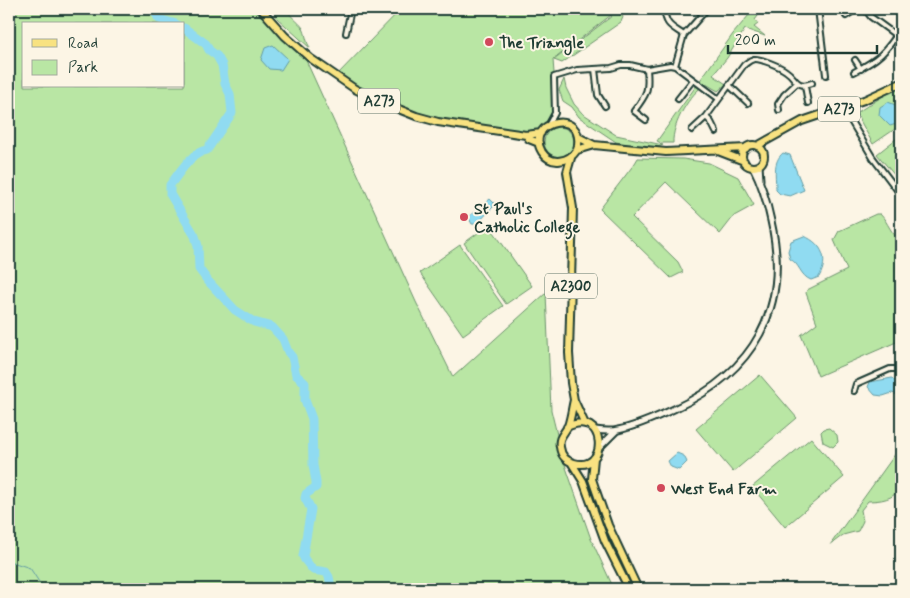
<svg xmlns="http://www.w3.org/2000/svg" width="910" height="598" viewBox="0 0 910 598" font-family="Mynerve,sans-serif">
	<rect width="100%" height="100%" fill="#fcf5e5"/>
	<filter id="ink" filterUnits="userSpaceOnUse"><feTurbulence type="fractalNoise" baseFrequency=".02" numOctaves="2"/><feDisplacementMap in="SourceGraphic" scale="10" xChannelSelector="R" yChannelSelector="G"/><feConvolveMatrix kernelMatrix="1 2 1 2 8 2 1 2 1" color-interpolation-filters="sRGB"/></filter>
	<g filter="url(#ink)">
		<path fill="#b9e6a4" stroke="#6c926c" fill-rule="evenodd" d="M9,9h251l44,47 112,246 37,75 93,-84 5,117 12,49 28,80 23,50h-605zM24,24h160v62h-160z
			M273,9h14c3,8 11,12 16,19 3,6 3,14 7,20l-34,-31z
			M401,9h206l4,6 -58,45 2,26v36l-14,11 -11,1 -92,-12 -57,-20 -45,-26z
			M608,9h10l5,8 -2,5 -59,41 -8,-3 58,-44z
			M754,9h9l-8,11 3,4 -4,3 11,9 -20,-7 -18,29 -14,17 13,9 -8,7 -12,-7c-16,9 -34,40 -33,59h-12l-4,-2 76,-107z
			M564,79l2,9 8,16 8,9 34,22 47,10 -11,4 -36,-7 -37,-25 -7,-10 -9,-6 -4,-11z
			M901,85v40l-28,19 -17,-31z
			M544 142a15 15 0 1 1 30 0a15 15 0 1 1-30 0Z
			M901,135v38l-5,4 -19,-23z
			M638,158l45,1 26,4 29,14 16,28 -20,11 -14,18 -54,-52 -34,35 46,45 5,10 -12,6 -71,-69 35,-46z
			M876,214h4c9,9 10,20 21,26v100l-83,36 -17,-41 16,-12 -11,-30 1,-3 40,-20 -13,-30 5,-9z
			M489,225l43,61 -26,18 -42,-61z
			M460,245l43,61 -40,29 -43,-62z
			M760,375l37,43 -64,54 -37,-43z
			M829,428l8,7 1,7 -5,5 -10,-5 -2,-10 3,-3z
			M811,438l33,39 -59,50 -33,-40z
			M901,446c0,32 9,55 -33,55l-7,9 2,11 -5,10 -15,4 -13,10z"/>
		<path fill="#90dbf1" stroke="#639ca5" d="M273,45l15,14 -7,11 -12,-1 -8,-9 4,-12z
			M888,102l10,4 2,17 -10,3 -11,-11 1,-8z
			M783,153l7,2 14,35 -14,6 -10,-2 -4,-4c0,-13 -4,-28 7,-37z
			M490,199l4,4 -1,4 -16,17h-5l-4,-7z
			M804,236c19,8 25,24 15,41l-8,3c-11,-4 -11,-16 -21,-21l-2,-8 3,-10z
			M892,378l5,5 -1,3 5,3v7l-9,-3 -9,3 -8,-1 -7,-8 2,-5z
			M677,453l7,3 3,6 -8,8 -8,-3 -3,-6z"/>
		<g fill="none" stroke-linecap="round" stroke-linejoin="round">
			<path stroke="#639ca5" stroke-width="1" d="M9,561l21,7 9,14 8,7"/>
			<path stroke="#90dbf1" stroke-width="9" d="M153,9l6,10 17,5
				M184,28l22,16 3,6 8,6 5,9 3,19 5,10 2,19 -25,37c-17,3 -27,23 -37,35v9l25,42 3,10 1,23 9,12 27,29 19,12 18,5 11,12 5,13 4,5 4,18 9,8v17l7,19 1,46 3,17v5l-10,7 -1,4 6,11 -8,47 2,4 8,10 13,2c4,5 6,12 1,17"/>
			<defs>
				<path id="minor" d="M664,9c2,17 7,17 20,26l-9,31 44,33
					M818,9l8,66
					M865,9l6,8 26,19
					M846,16l11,-7
					M346,33l5,-24
					M684,35l23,-26
					M855,60l6,9
					M595,69l3,26 7,11
					M854,72c25,-13 32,-20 47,-43
					M729,85l19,18
					M805,86l3,17
					M678,99l15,-19
					M779,110l-1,-6 6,-9 13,-12
					M706,117l5,5 5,10
					M849,118l24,40 28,37
					M646,120l-12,-9c13,-17 15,-20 13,-42
					M549,124l6,-11 -1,-36 23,-7 34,-2 10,-3h9l17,4 23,-4 5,1
					M692,130l14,-13 38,-52c3,-2 5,-5 10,-6 6,-1 27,8 32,12 11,7 9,18 26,12
					M854,391l2,-7 34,-15h11"/>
				<path id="tertiary" d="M759,165l1,15
					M595,430c7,1 16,2 23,0 19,-4 39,-13 56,-21 80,-37 117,-101 97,-188 -4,-19 -9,-37 -18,-54
					M599,448l17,-17"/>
				<path id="primary" d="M261,9l24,27 25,22 45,31 26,13 35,14 22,6 88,13 15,-2
					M526,135l3,4 10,4
					M578,137l16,8
					M742 156a11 11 0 1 1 22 0a11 11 0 1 1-22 0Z
					M757,146l45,-25 62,-21 37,-17
					M577,150c11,-43 -54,-30 -35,2 9,14 27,10 35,-2l17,-5 72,7 80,-4
					M718,151l26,10
					M571,158l-4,14 6,36 -4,145 2,30 3,17 11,24
					M567,427c39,-20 43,46 7,36 -8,-2 -13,-8 -14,-16 -2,-10 4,-13 8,-21 3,-8 4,-18 6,-26
					M594,458l-2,21 3,9 13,37 30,64
					M571,462l12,19 22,60 24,48"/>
			</defs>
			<use href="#minor" stroke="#1f3d34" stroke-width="8"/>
			<use href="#tertiary" stroke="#1f3d34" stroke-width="9"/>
			<use href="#primary" stroke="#1f3d34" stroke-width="10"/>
			<use href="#minor" stroke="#fcf5e5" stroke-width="4"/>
			<use href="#tertiary" stroke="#fcf5e5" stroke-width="5"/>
			<use href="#primary" stroke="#f8e281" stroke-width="6"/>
		</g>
	</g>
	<g fill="#d1495b" stroke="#fcf5e5" stroke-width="2">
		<circle cx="489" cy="42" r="5"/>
		<circle cx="464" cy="217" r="5"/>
		<circle cx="661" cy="488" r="5"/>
	</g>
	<g text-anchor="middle" stroke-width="4" stroke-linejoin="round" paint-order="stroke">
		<g fill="#fcf5e5" stroke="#617469" stroke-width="1">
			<rect x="358" y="88.5" width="42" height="25" rx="4"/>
			<rect x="818" y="96.5" width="42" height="25" rx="4"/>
			<rect x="545" y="273.5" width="52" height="25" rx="4"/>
		</g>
		<g font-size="15" font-weight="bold" fill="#1f3d34">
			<text x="379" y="106">A273</text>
			<text x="839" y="114">A273</text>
			<text x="571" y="291">A2300</text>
		</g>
		<g font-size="16" font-weight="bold" fill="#1f3d34" stroke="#fcf5e5" text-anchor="start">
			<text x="499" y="48">The Triangle</text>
			<text x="474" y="214">St Paul's<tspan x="474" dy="18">Catholic College</tspan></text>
			<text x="671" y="494">West End Farm</text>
		</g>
	</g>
	<rect width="910" height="598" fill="none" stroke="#fcf5e5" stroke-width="30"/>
	<rect x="15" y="15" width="880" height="568" fill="none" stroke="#1f3d34" stroke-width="2" filter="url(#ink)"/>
	<rect x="22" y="22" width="162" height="65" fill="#fcf5e5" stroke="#a4ab9e"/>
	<rect x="32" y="39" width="25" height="8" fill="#f8e281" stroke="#a4ab9e"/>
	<text x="68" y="48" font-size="15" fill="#1f3d34">Road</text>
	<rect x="32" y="60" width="25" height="15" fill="#b9e6a4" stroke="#a4ab9e"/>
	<text x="68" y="72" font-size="15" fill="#1f3d34">Park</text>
	<path d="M728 45v8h149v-8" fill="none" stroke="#1f3d34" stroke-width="2.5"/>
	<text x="735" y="45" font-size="15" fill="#1f3d34" stroke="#fcf5e5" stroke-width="4" paint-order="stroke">200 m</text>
</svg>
